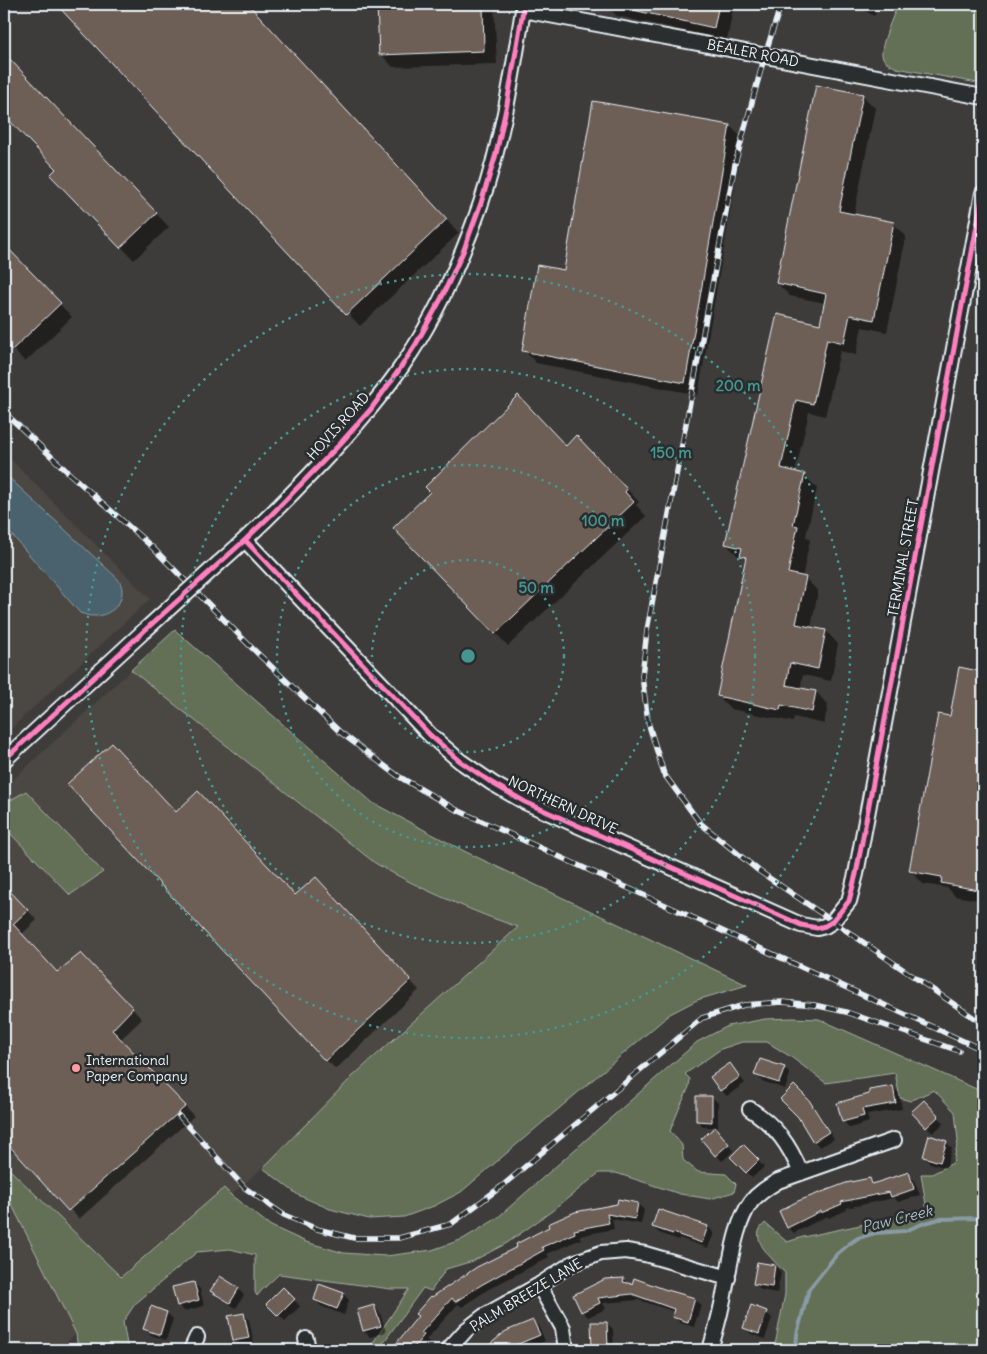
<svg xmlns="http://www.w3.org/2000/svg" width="987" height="1354" viewBox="0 0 987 1354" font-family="Delius,sans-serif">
	<rect width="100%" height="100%" fill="#3e3c3a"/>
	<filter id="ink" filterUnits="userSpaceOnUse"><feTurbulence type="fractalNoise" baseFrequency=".02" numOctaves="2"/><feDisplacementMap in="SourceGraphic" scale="10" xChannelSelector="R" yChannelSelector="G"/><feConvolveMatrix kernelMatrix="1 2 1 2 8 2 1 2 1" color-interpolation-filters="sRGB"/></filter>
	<g filter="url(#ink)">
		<path fill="#4c4642" d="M4,453l146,146 -146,136z
			M131,670l244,193 23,13 32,16 54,23 35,12 -167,150 109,115 -27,14 -30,11 -35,2 -39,-10 -32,-14 -36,-27 -194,173 4,9h-68v-562z"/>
		<path fill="#646f56" stroke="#a6b0a7" d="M898,4h85v80l-86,-16c-6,-3 -13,-5 -15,-13 -2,-9 12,-41 16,-51z
			M175,630l198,173 93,49 281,133 -50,15 -27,14 -209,178 -27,14 -30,11 -35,2 -39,-10 -32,-14 -35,-27 89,-91 166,-150c-11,-4 -24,-8 -36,-13 -37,-15 -73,-31 -107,-51l-244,-193z
			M26,791l77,81 -33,23 -66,-68v-23z
			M793,1018l26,1 164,73v258h-209l11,-56v-21c-8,-10 -33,-30 -25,-44 1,-2 3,-4 5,-6l22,19 16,-5 124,-26 -6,-37h11l21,-11 5,-22 -3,-29 -21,-22 -24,11 -10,-3 -5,-25 -69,10 -35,-26 -24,-15h-25l-21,7 -36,25 5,5 -1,8 -10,22 -9,22 12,14 1,15 15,12 28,2 10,10 -2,8 -24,7 -30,-5 -64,-21h-17l-47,38 -45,32 -34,18 -27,8 -15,22 -8,-3 -45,62h-10l41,-61h-18l-112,-15 -17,16 -5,6 -2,-4v-37l-25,-6 -33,3 -62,52 -12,18 5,28h-50l-2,-16 -71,-143 -1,-1v-22h4l113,109 103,-89 8,8 39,30 35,16 38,11 42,3 46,-6 31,-11 33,-20 201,-177 31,-16 37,-7z"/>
		<path fill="#4a626e" stroke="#899ba5" d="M4,473l114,106c2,3 4,7 4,11 1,16 -15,27 -30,26 -4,0 -8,-2 -12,-3l-76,-87z"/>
		<path fill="#0007" d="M58,4h188l213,229 -99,93z
			M379,4h115l3,60 -104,3 -12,-13z
			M605,4h129l-7,36 -110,-24z
			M853,4h28l-7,12z
			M4,54l165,173 -35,33 -82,-85 6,-5 -54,-57z
			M862,95l13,13 -21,107 39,8 13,13 -19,96 -25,-5 -6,28 -16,-4 -15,65 -16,-4 -14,61 9,2 13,13 -11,48 4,4 -8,38 4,1 12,12 -7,37 15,3 12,13 -7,37 -28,-6 -3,14 16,3 12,13 -4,19 -30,-7 -1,5 -62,-13 -13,-13 29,-136 -2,-2 -6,-1 -13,-13 94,-219 5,-22 -35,-7 -13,-13z
			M730,126l13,13 -45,256 -162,-32 -12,-13 41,-79z
			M4,246l68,71 -47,45 -21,-22z
			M566,447l23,2 50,53 -3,3 10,11 -138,130 -113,-118z
			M960,669l23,4v228l-28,-5 -7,-8 -25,-4 -12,-13 40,-153z
			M177,813l118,83 30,-8 94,102 -83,79 -10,-9z
			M4,886l33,34 -15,14 36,40 32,-10 52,55 -22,21 74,76 -115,103 -64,-69 -11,11z
			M730,1065l15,18 -18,13 -6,-6z
			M784,1068l6,6 -5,15 -23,-8 -6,-7z
			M794,1087l21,21 19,31 -14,8 -6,-6 -15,-25z
			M893,1087l6,6 3,16 -35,6 2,7 -19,6 -6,-6 -5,-18z
			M712,1097l6,6v24h-14l-6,-6z
			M924,1101l20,22 -11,10 -21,-21z
			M721,1135l13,16 -12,10 -6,-6z
			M946,1142l6,6 -6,20 -16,-5 -6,-6z
			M743,1146l21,21 -12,11 -20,-21z
			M908,1174l6,6 6,15 -22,7 -4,-4 -48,10 1,2 -19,8 -1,-2 -33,17 -6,-6 82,-48 5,6z
			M638,1204l6,6 -3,14 -29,-5 2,10 -35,7 2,3 -34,15 2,3 -62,33 -25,17 -4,-3 -32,36 3,2 -6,8h-30l26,-34 100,-69 32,-19z
			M653,1227h55l6,6 -6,15 -29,-10v2l-20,-7z
			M758,1264l17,2 6,6 -4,21 -16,-3 -6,-6z
			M624,1279l5,6 4,1 2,-6 60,19 6,6 -7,22 -14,-4 -6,-6 1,-5 -36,-12 -36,3 3,6 -18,8 -6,-6 -7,-16z
			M194,1283l6,6 4,17 -20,5 -6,-6z
			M238,1289l6,6 -8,13 -18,-11 -6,-6z
			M283,1289l17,17 -15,15 -17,-17z
			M343,1294l6,6 -5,15 -23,-9 -6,-6z
			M374,1306l6,7 6,19 -16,5 -6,-6 -6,-20z
			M766,1312l6,6 -7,21 -14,-5 -6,-6z
			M167,1313l6,6 -7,21 -15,-5 -7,-6z
			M243,1314l6,6 5,24 -13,2 -7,-6z
			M533,1321l6,6 6,14 -21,9h-39l22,-18z
			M607,1323l6,6 1,21h-18l-3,-2z
			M667,1342l15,5 3,3h-21z
			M158,1345l5,5h-16z"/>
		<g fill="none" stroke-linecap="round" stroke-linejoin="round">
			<path stroke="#899ba5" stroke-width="4" d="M796,1350l1,-16 12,-45 28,-35 12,-10 9,-6 17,-5 30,-2 17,-7 17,-5 44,-1"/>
		</g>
		<path fill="#6e5e56" stroke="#e8f1f8" d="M56,4h192l199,215 -101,96z
			M377,4h106l1,47 -105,4z
			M625,4h94l-5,24 -90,-20z
			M4,53l153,160 -37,35 -70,-73 6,-6 -52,-54z
			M816,85l47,9 -24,117 55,11 -20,98 -24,-5 -6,28 -17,-4 -14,65 -17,-4 -15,68 24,6 -12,51 5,1 -10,47 18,4 -10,47 30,6 -8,39 -28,-6 -4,22 30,6 -4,21 -31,-7 -1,5 -63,-14 29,-139 -6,-1 2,-8 -17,-4 52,-230 43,10 6,-30 -50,-11z
			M593,101l137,24 -45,258 -163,-32 15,-86 27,5z
			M4,244l57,59 -49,47 -8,-8z
			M518,395l48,51 10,-11 51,54 -2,3 9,10 -139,132 -102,-106 37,-36 -5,-5z
			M959,667l24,5v219l-42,-8 1,-6 -33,-6 29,-157 12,2z
			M112,743l64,69 22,-21 97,104 21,-18 95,103 -86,81 -258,-277z
			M4,885l24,25 -15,14 44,48 24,-19 52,55 -21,22 74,76 -118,105 -64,-71z
			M760,1059l25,8 -6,16 -25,-8z
			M730,1063l10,14 -20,14 -10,-14z
			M794,1085l15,15 20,32 -16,10 -15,-25 -18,-18z
			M893,1086l3,17 -34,6 2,7 -22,6 -5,-19 32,-9v-4z
			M696,1096h16v26l-16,-1z
			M924,1100l15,16 -13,12 -15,-16z
			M715,1127l14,17 -14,12 -14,-17z
			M929,1135l18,6 -7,21 -17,-5z
			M743,1144l16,16 -13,13 -16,-16z
			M909,1172l5,17 -23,8 -2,-5 -48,10 1,2 -21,9v-2l-34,17 -8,-17 19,-10 48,-18 24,-5 2,6z
			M618,1199l20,4 -3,16 -28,-5 2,9 -35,7 1,3 -33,14 2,3 -63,35 -26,17 -3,-4 -31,35 3,2 -12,15h-11l-6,-5 23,-29 -3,-2 16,-18 1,1 45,-30 40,-20 -1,-3 33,-17 -1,-3 27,-12 42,-8z
			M658,1209l50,17 -6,17 -29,-10v1l-21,-7z
			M757,1262l18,3 -3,22 -19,-3z
			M220,1276l19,12 -9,15 -20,-12z
			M624,1278l-1,4 9,2 2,-6 30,11 31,9 -7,24 -16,-5 2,-8 -42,-15 -34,4 2,5 -19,9 -8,-17 32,-16z
			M194,1282l5,18 -22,6 -5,-19z
			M319,1284l25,9 -7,16 -23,-9z
			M283,1287l12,12 -17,17 -12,-12z
			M374,1305l7,21 -18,5 -6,-21z
			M751,1305l16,6 -8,23 -16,-6z
			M151,1306l16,6 -7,23 -17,-6z
			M244,1313l5,25 -16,3 -5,-25z
			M533,1320l7,15 -36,15h-21l23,-19z
			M591,1322h16l1,25 -16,1z"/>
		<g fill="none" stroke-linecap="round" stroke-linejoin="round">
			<defs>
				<path id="minor" d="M523,10l460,87
					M245,540l185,195 30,26 32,22 33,19 276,123 16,3 8,-2 8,-5 16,-20 7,-27 127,-681
					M219,563c31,-27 59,-55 87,-84 34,-35 66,-70 94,-110 35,-50 61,-108 81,-166 22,-64 32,-132 43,-199
					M4,760l140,-129
					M750,1109c26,17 39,35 51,64
					M539,1285l24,43 3,22
					M306,1339l2,11
					M191,1350l6,-13
					M448,1350l18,-20 18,-14 55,-31 34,-22 28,-10 25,-2 19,3 83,24
					M710,1350c7,-23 13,-47 17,-71 5,-24 9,-56 24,-77 7,-9 17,-15 27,-21l116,-41"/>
			</defs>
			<use href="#minor" stroke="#e8f1f8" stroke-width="18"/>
			<use href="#minor" stroke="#2a2d2e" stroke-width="14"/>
			<defs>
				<path id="rail" d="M781,4l-16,51 -30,109 -88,466 -5,46 6,46 16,52 36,49 59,48 224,153
					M4,412l67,63 81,72 100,101 88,84 58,44 57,33 528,241
					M179,1116l66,72 39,27 33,14 37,9h45l52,-14 51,-38 200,-168 42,-13 38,-3 32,3 32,7 113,39"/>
			</defs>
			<use href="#rail" stroke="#e8f1f8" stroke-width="5.5"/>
			<use href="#rail" stroke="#2a2d2e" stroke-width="4" stroke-dasharray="11" stroke-linecap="butt"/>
			<defs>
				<path id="minor-bridge" d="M144,631l75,-68"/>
			</defs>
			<use href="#minor-bridge" stroke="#e8f1f8" stroke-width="18" stroke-linecap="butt"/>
			<use href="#minor-bridge" stroke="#2a2d2e" stroke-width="14"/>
			<defs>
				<path id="cycleway" d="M245,540l185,195 30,26 32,22 33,19 276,123 16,3 8,-2 8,-5 16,-20 7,-27 127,-681
					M4,760l140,-129 101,-91 26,-25 68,-70 32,-36 28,-39 17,-26 25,-45 22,-47 18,-49 15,-49 11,-50 17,-100"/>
			</defs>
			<use href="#cycleway" stroke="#2a2d2e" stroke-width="8"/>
			<use href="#cycleway" stroke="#ff80c0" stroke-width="5"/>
		</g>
	</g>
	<g fill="none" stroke="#459590" stroke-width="2.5" stroke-dasharray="2.5 5">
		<circle cx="468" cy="656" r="96"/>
		<circle cx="468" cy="656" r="191"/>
		<circle cx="468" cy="656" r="287"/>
		<circle cx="468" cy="656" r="382"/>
	</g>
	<circle fill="#ff9aa2" stroke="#2a2d2e" stroke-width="2" cx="76" cy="1068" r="5"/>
	<g text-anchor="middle" stroke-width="5" stroke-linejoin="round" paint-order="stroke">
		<g font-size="14" fill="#e8f1f8" stroke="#2a2d2e">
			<text transform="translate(753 53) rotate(11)" y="5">BEALER ROAD</text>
			<text transform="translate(338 426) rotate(-48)" y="5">HOVIS ROAD</text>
			<text transform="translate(903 558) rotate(-80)" y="5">TERMINAL STREET</text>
			<text transform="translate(563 805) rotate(25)" y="5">NORTHERN DRIVE</text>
			<text transform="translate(526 1295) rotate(-31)" y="5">PALM BREEZE LANE</text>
		</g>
		<g font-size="14" fill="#e8f1f8" stroke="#2a2d2e" text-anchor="start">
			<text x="86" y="1065">International<tspan x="86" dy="16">Paper Company</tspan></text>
		</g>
		<g font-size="15" font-style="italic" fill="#a9b8c1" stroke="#2a2d2e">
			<text transform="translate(897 1219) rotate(-14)" y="5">Paw Creek</text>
		</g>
	</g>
	<circle cx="468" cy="656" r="8" fill="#459590" stroke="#2a2d2e" stroke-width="2.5"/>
	<g font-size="15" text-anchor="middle" font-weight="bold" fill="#459590" stroke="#2a2d2e" stroke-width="5" stroke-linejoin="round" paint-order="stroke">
		<text x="738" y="391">200 m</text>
		<text x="671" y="458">150 m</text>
		<text x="603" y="526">100 m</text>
		<text x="536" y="593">50 m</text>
	</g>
	<rect width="987" height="1354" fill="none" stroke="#2a2d2e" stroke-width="20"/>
	<rect x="10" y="10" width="967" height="1334" fill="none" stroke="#e8f1f8" stroke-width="2" filter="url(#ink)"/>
</svg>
